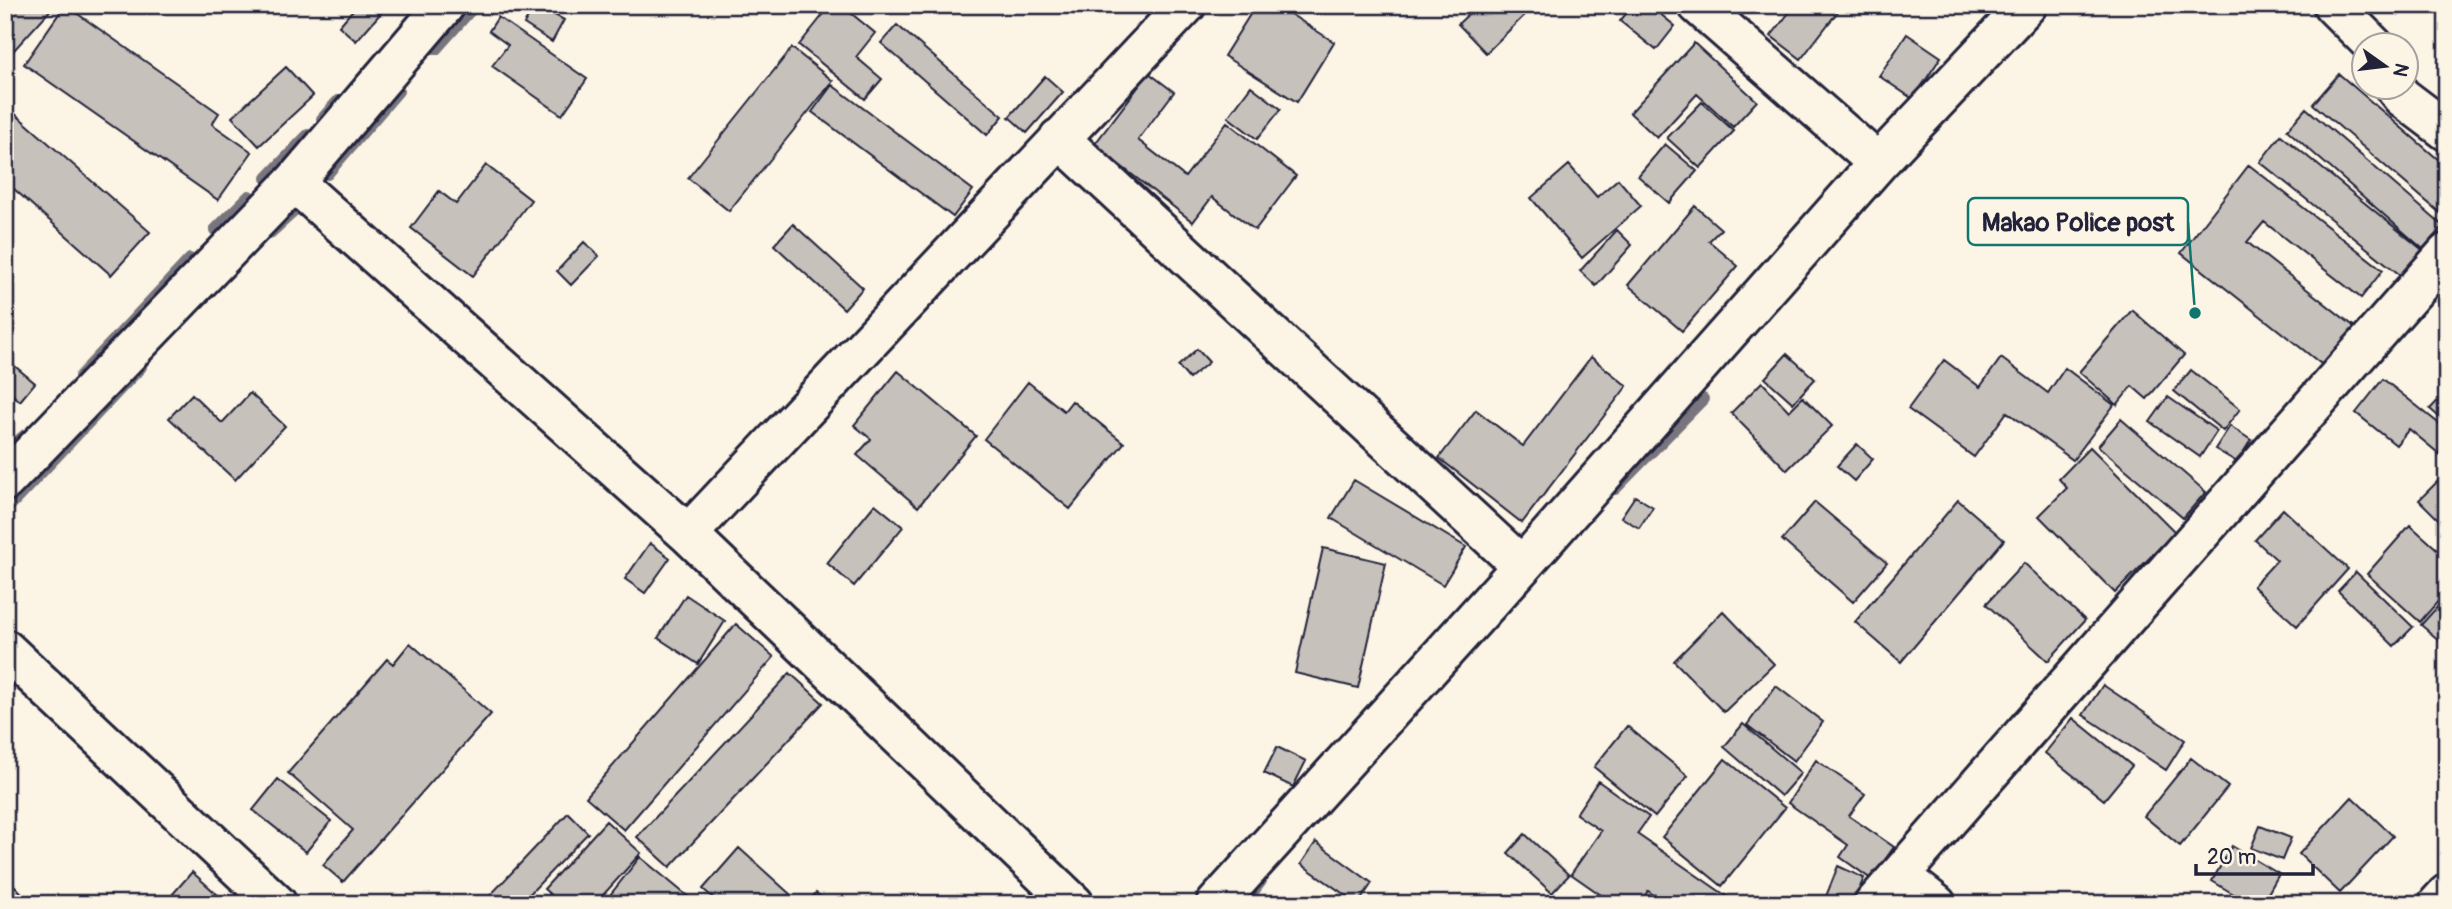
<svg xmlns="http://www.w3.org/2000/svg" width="2452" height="909" viewBox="0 0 2452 909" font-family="Pangolin,sans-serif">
	<rect width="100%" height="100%" fill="#fcf5e5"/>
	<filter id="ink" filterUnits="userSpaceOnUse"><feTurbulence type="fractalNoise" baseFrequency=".0143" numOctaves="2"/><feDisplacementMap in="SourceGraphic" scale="14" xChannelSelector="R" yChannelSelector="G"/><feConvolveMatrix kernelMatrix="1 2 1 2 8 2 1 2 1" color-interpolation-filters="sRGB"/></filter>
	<g filter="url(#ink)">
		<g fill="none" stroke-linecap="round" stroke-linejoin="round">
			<path stroke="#78757e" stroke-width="12" d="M436,49l39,-44
				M322,119l16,-18
				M327,174l71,-83
				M267,178l41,-43
				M215,230l34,-34
				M269,234l23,-21
				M80,376l110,-117
				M5,452l20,-17
				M1615,489l88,-90
				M5,511l136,-144
				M1244,904l17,-23"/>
		</g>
		<path fill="#c6c1bb" stroke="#22223b" stroke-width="2" d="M12,5h43l-50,55v-47z
			M65,5l154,108 -7,11 40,28 -34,48 -194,-136z
			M357,5h31l-32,36 -17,-15z
			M536,5l28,15 -12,22 -28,-18z
			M831,5h10l34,28 -19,24 26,22 -17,20 -66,-54z
			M1256,5h20l58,37 -37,60 -73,-46z
			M1478,5h49l4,4 -45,44 -28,-29z
			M1633,5h16l26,21 -19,24 -36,-29z
			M1795,5h37l7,5 -38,49 -30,-23z
			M498,17l89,62 -25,36 -70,-49 16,-21 -19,-14z
			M897,25l106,91 -16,19 -106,-92z
			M1907,34l34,23 -28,42 -34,-23z
			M1694,43l63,58 -24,26 -36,-33 -40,44 -27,-25z
			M792,48l41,33 -104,130 -41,-33z
			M286,67l27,29 -54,50 -27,-29z
			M1149,73l25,19 -36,48 47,37 42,-55 69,54 -41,54 -43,-33 -19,25 -99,-77z
			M2339,74l108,93v52l-134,-115z
			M1045,76l18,16 -36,41 -18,-16z
			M832,85l141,105 -20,27 -141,-105z
			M1251,86l30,23 -24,30 -29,-22z
			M1702,102l32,29 -34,37 -33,-30z
			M5,105l145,127 -39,43 -106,-94z
			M2306,108l137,118 -20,23 -136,-119z
			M2281,135l144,117 -21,26 -144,-116z
			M1665,144l32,27 -28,32 -31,-27z
			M486,165l45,35 -58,76 -62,-48 28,-37 17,13z
			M1569,165l28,32 21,-18 23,27 -59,52 -51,-60z
			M2249,165l134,105 -22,28 -97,-76 -17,20 109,86 -31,39 -144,-114z
			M1695,206l26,23 -12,12 29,25 -56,65 -54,-46z
			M793,224l70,64 -19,21 -70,-64z
			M1617,230l15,15 -36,41 -16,-15z
			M584,242l15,14 -28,29 -14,-14z
			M2132,310l52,45 -37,44 -15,-13 -15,19 -38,-33z
			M1197,349l12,13 -20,17 -11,-13z
			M1787,354l28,25 -22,24 -28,-25z
			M1591,357l36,29 -105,137 -83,-65 37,-48 47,36z
			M5,358l30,25 -15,18 -15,-12z
			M2001,358l47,35 17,-25 49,37 -41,55 -66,-48 -33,45 -66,-48 36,-49 36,27z
			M2191,370l49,39 -17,22 -49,-40z
			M898,371l78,65 -58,71 -61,-52 14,-16 -17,-14z
			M2383,379l64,51v22l-4,5 -34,-28 -13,16 -40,-32z
			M1028,382l36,29 8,-10 52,42 -54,66 -86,-70z
			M1762,382l27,29 14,-14 29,29 -45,44 -56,-57z
			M2447,391v33l-17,-15z
			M250,393l35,33 -50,54 -66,-62 23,-24 30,29z
			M2168,397l49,34 -17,26 -50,-35z
			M2121,419l85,73 -23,26 -85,-72z
			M2230,426l21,14 -14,22 -22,-13z
			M1857,444l16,15 -19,22 -17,-15z
			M2090,447l85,85 -60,61 -76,-77 28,-28 -8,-9z
			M2447,472v41l-8,7 -20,-20z
			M1354,480l112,67 -23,38 -112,-67z
			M1635,496l18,11 -14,21 -18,-11z
			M1958,500l46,40 -103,122 -46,-40z
			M1815,502l72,61 -34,39 -71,-62z
			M875,504l28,23 -49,59 -27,-23z
			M2283,509l65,60 -51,57 -44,-40 24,-26 -22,-20z
			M2410,525l37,33v33l-27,31 -53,-48z
			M650,543l20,15 -25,35 -20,-14z
			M1323,548l63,15 -28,125 -63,-15z
			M2024,563l61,57 -37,41 -62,-57z
			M2356,572l57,55 -19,19 -56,-55z
			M686,595l39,26 -27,43 -40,-26z
			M2447,596v51l-26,-22z
			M1723,611l51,53 -50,48 -50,-51z
			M736,624l38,33 -150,173 -38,-33z
			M410,643l81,71 -148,168 -20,-17 30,-35 -65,-57 99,-114 6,5z
			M790,673l33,30 -153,164 -33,-30z
			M2103,685l82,55 -19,30 -83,-55z
			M1776,686l47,36 -29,39 -47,-36z
			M2073,718l59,48 -28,34 -59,-47z
			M1743,724l58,49 -20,23 -57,-49z
			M1627,726l61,50 -33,41 -61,-50z
			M1277,747l29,14 -13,26 -29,-14z
			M2191,758l37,29 -48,59 -36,-30z
			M1725,759l60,49 -63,78 -60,-49z
			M1816,760l49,34 -16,22 45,31 -23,32 -31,-22 8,-12 -60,-42z
			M278,779l53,42 -25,31 -53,-42z
			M1598,781l51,36 -12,17 101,70h-72l-18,-13 -9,13h-25l-43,-30 30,-43 -25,-17z
			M2352,797l41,39 -53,57 -41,-39z
			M568,813l20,20 -68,71h-38z
			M606,821l35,32 -46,51h-34l-17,-15z
			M2260,826l31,12 -9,22 -31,-12z
			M1525,834l44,41 -17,18 -44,-40z
			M1316,842l56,41 -14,21 -57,-40z
			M2232,846l47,28 -17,30h-12l-38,-23z
			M739,848l51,46 -9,10h-61l-17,-15z
			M640,857l57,47h-94z
			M1838,866l26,12 -11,26h-30z
			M192,872l36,32h-64z
			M15,886l17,18h-27v-9z
			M816,893l13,11h-23z"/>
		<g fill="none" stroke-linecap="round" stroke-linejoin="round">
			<defs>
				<path id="minor" d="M1698,5l180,158
					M2333,5l41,41
					M2395,88l7,9 45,34
					M1059,138l463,428
					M294,182l394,352 386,370
					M5,481l289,-299 151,-177
					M688,534l498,-529
					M5,649l272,255
					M1900,876l36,28
					M1216,904l306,-338 356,-403 149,-158
					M1874,904l573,-651
					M2438,904l9,-10"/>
			</defs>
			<use href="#minor" stroke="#22223b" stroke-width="44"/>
			<use href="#minor" stroke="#fcf5e5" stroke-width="38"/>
		</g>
	</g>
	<path fill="none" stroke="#0f766e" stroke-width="2.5" d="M2195 313L2188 222"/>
	<circle fill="#0f766e" stroke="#fcf5e5" stroke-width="2.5" cx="2195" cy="313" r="7"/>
	<rect fill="#fcf5e5" stroke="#0f766e" stroke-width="2.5" x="1968" y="198" width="220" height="47" rx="7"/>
	<g font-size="26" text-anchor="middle" font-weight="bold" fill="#22223b">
		<text x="2078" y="231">Makao Police post</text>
	</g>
	<rect width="2452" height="909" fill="none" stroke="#fcf5e5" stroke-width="28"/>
	<rect x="14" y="14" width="2424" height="881" fill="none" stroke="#22223b" stroke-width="2.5" filter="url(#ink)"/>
	<g transform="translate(2385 66) rotate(104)"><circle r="33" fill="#fcf5e5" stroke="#a5a1a1" stroke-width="2"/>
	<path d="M0-5L12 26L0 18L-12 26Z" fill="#22223b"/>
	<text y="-10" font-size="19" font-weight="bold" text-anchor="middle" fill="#22223b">N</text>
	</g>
	<path d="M2196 864v10h117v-10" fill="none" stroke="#22223b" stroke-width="3.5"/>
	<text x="2207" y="864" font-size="21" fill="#22223b" stroke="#fcf5e5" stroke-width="5" paint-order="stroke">20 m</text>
</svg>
